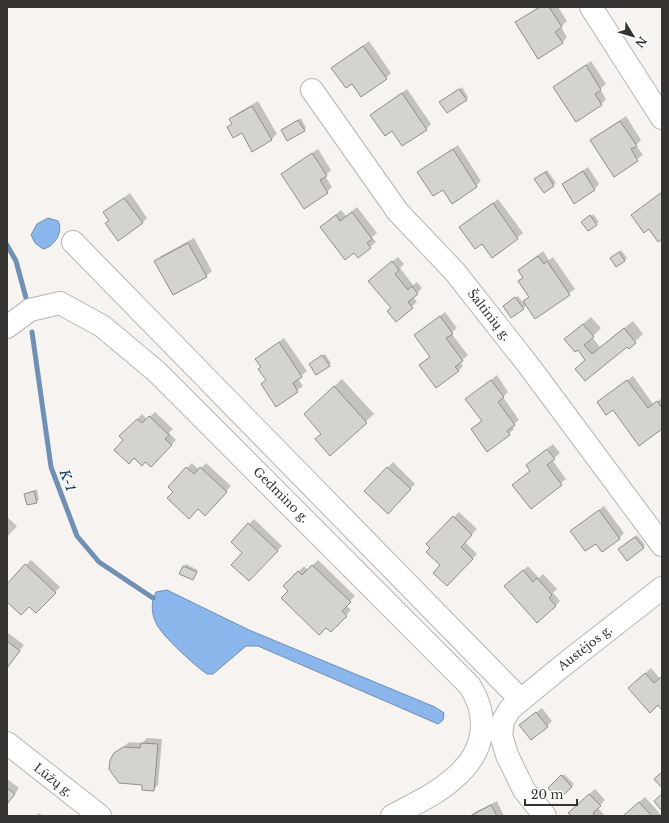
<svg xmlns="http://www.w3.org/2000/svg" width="669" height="823" viewBox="0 0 669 823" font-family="'Libre Baskerville',serif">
	<rect width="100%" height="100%" fill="#f6f3f0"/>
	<path fill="#8ab6ec" stroke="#708fb4" d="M48,218l10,3c6,11 -4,26 -15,28l-8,-6 -4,-8 6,-11z
		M167,590l82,40 186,77 9,6 -1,7 -5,4 -180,-78h-12l-33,28h-6c-12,-8 -46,-39 -51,-51 -5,-10 -5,-22 0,-31z"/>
	<path fill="#0003" d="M538,7h20l9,14 -6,6 6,10 -5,6 -46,-20z
		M369,41l22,32 -5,5 -53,-10z
		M591,61l15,23 -6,5 6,10 -5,6 -47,-18z
		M462,87l6,10 -2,3 -26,2z
		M407,89l24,35 -5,5 -34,1 -21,-15z
		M258,101l19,33 -5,5 -19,11 -11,-18 -14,-5 5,-4 -2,-4 5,-5z
		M626,116l15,24 -5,5 7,10 -29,20 -23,-35z
		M301,118l5,10 -2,3 -22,-1z
		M458,145l23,36 -5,5 -33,3 -24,-17z
		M318,149l13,21 -6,6 7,11 -5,5 -45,-18z
		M588,167l11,17 -5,6 -31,-6z
		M547,170l9,13 -12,9 -6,-15z
		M662,192v46l-30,-23z
		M130,193l17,25 -5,5 -32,-3 -5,-8z
		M498,199l25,34 -31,24 -10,-14 -21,-16z
		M357,207l20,26 -5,4 4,5 -18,15 -3,-5 -34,-25 20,-17 5,6z
		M593,214l6,8 -3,2 -11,-4z
		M194,238l18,33 -6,5 -32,18 -18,-33 5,-5z
		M621,250l6,8 -3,3 -13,-3z
		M543,251l6,9 4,-3 22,32 -40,29 -8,-13 -4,3 -17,-4 12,-8 5,7 7,-7 -6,-19 -5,-7z
		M398,257l6,7 -4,4 13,17 4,-3 5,6 -9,9 4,5 -21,18 -4,-12 -17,-32z
		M445,312l12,16 -6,5 17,22 -8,7 3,4 -5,5 -27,-15 -16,-21z
		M591,317l10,11 -9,9 8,10 33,-26 10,13 -14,13 -2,-2 -51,24 10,-10 -8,-10 -13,-10z
		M284,338l23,33 -9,8 5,7 -26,19 -15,-21 5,-5 -11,-20z
		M325,354l6,9 -2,2 -16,-3z
		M497,375l11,17 -5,5 16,23 -7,6 2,3 -5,5 -37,-5 10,-9 -15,-21z
		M633,376l20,28 9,-6v29l-58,-30z
		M342,379l32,35 -44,40 -8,-21 -17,-19z
		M155,412l18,17 -4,4 7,7 -25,26 -30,-30 21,-22 5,5z
		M553,444l7,9 -8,7 14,19 -35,29 -18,-23 18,-15 -4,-5z
		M393,462l22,22 -27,28 -23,-21z
		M192,463l7,7 7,-7 25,23 -21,23 -12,-1 -24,-16 13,-24z
		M37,489l2,11 -11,4 -2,-10z
		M604,506l20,27 -5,6 -23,4 -24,-12z
		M459,512l18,17 -12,13 12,12 -30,31 -6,-20 -9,-17 -5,-4z
		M7,517l10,9 -10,11z
		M254,519l28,27 -33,34 -5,-27 -12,-11z
		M637,535l8,10 -2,3 -22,-1z
		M31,560l29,27 -24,25 -7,-7 -22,-4v-15z
		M318,560l37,36 -9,9 5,5 -20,20 -46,-44 19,-20 4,4z
		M186,564l12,6 -5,9 -9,-12z
		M528,566l11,12 4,-4 14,15 -4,4 7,8 -5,5 -44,-25z
		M7,632l17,13 -17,22z
		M651,668l9,11 2,-3v32l-28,-25z
		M542,708l10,13 -5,5 -21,-6z
		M147,738l15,1 -4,46 -5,5 -10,-6 -28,-30 14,-12 13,1z
		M564,774l10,10 -15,15 -10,-11z
		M7,779l12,9 -12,17z
		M595,789l10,11 -7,8 7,8h-32l-3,-3z
		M645,797l17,19h-38z
		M497,801l7,15h-33l4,-4z
		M39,813l4,3h-7z"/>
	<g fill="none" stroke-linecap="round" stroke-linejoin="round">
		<path stroke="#708fb4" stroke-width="5" d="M7,245l9,16 10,37
			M32,332l19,135 26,69 22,26 54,36"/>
	</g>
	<path fill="#d5d3d0" stroke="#908e8b" d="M540,7h9l13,20 -7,5 8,11 -25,16 -23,-37z
		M363,46l24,33 -26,18 -9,-13 -6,4 -15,-20z
		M586,65l15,25 -6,4 7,11 -26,17 -23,-35z
		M459,89l8,11 -20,13 -8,-11z
		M402,93l25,37 -25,16 -10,-15 -7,5 -15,-21z
		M252,106l20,34 -20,12 -10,-19 -9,5 -6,-11 5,-3 -3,-5z
		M298,120l7,11 -18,10 -6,-11z
		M620,121l17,25 -6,3 7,12 -24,16 -24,-37z
		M453,149l24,38 -25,17 -9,-14 -10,6 -16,-24z
		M312,153l15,23 -7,4 8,13 -24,16 -23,-35z
		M583,171l12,19 -21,14 -12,-20z
		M545,172l9,14 -10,7 -10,-14z
		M662,192v47l-4,3 -9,-13 -5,4 -13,-18z
		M124,198l19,25 -25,18 -13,-18 4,-2 -6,-9z
		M493,203l25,36 -26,19 -10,-14 -7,5 -16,-22z
		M352,212l20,27 -5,4 4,5 -13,10 -4,-5 -9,7 -25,-33 16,-12 4,6z
		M590,215l7,10 -9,6 -7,-9z
		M188,243l19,34 -34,18 -19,-34z
		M619,252l6,9 -9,6 -6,-9z
		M538,256l6,8 3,-3 23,34 -35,24 -12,-18 6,-4 -11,-16 5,-3 -5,-8z
		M392,261l7,9 -4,4 13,16 4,-4 6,8 -10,8 5,6 -17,14 -9,-11 4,-3 -23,-27z
		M515,297l9,12 -13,9 -8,-12z
		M440,316l13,18 -7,4 17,23 -8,6 4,4 -23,17 -17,-23 11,-8 -16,-22z
		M583,324l11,13 -10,8 8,9 32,-26 12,15 -7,6 -2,-2 -42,34 -10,-12 10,-9 -7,-10 -3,2 -11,-13z
		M279,342l23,35 -9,6 5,9 -22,15 -15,-23 5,-4 -8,-11 3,-2 -6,-8z
		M322,355l8,11 -14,9 -7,-11z
		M491,380l13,17 -6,5 17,23 -8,6 3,4 -23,17 -16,-23 11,-8 -17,-22z
		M627,380l21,28 9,-7 5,7v21l-23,17 -26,-36 -7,5 -9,-13z
		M334,386l33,37 -37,33 -15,-17 6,-5 -17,-20z
		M149,416l20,19 -4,4 7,6 -21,22 -6,-5 -3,4 -8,-8 -5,6 -15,-14 9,-10 -4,-4 18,-17 5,4z
		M547,449l8,10 -8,6 15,20 -31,24 -19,-24 18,-14 -4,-6z
		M186,467l8,7 6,-7 27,25 -22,24 -7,-7 -9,10 -22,-21 6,-6 -5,-5z
		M387,467l24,22 -23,25 -24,-23z
		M34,491l3,12 -10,2 -3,-11z
		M599,510l21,29 -18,13 -6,-8 -11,7 -15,-20z
		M453,516l19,19 -11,12 12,12 -26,27 -14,-13 7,-8 -14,-13 4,-4 -4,-4z
		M248,523l30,28 -29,30 -18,-16 11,-12 -11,-11z
		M635,537l9,11 -17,13 -9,-12z
		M25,564l31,29 -20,20 -7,-6 -8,8 -14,-13v-18z
		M312,565l39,37 -9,9 5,5 -16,16 -5,-4 -7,7 -38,-37 7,-7 -5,-5 15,-15 4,4z
		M183,566l14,6 -4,8 -14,-6z
		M523,570l10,12 4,-4 15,17 -3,3 7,8 -19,17 -33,-37z
		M7,641l13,10 -13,17z
		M645,673l9,10 8,-7v34l-4,-5 -8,8 -22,-25z
		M536,712l12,15 -17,13 -12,-15z
		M141,743l17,1 -4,47 -12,-1v-5l-23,-2 -10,-14 1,-9 4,-7 9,-6 17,1z
		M662,772v16l-8,-9z
		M561,775l11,12 -14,13 -10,-12z
		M7,788l8,6 -8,10z
		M589,794l12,12 -8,7 2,3h-23l-4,-3z
		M662,794v17l-8,-10z
		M639,802l13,14h-29z
		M491,805l6,11h-27z"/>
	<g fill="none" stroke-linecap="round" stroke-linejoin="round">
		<defs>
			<path id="minor" d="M591,7l71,111
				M312,90l86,122 57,60 74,94 133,179
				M73,242l448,458
				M7,327l23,-17 30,-7 42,23 55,46 313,314c21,34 14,68 -18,94 -17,15 -40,25 -60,36
				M7,743l93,73
				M545,816l-21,-26 -17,-35 -6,-20 2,-14 7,-12 51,-42 101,-79"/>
		</defs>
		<use href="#minor" stroke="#b8b5b2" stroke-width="24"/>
		<use href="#minor" stroke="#fff" stroke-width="22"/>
	</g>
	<g text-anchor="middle" stroke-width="3" stroke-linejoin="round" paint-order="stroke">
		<g font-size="12" fill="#353332" stroke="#fff">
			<text transform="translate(489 315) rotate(52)" y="4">Šaltinių g.</text>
			<text transform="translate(281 495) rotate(45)" y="4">Gedmino g.</text>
			<text transform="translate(585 648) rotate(-38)" y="4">Austėjos g.</text>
			<text transform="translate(53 780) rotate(38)" y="4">Lūžų g.</text>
		</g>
		<g font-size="13" font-style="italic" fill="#0c3869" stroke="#fff">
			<text transform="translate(68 480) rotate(69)" y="5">K-1</text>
		</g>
	</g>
	<rect width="669" height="823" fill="none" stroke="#353332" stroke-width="16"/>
	<g transform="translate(633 36) rotate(128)" stroke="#ffffff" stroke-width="3" paint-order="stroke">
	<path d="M0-3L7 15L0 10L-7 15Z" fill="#353332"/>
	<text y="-6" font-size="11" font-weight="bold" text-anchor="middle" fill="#353332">N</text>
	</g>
	<path d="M525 799v6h52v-6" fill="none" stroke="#353332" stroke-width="2"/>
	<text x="531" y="799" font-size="12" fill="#353332" stroke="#ffffff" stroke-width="3" paint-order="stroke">20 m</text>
</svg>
